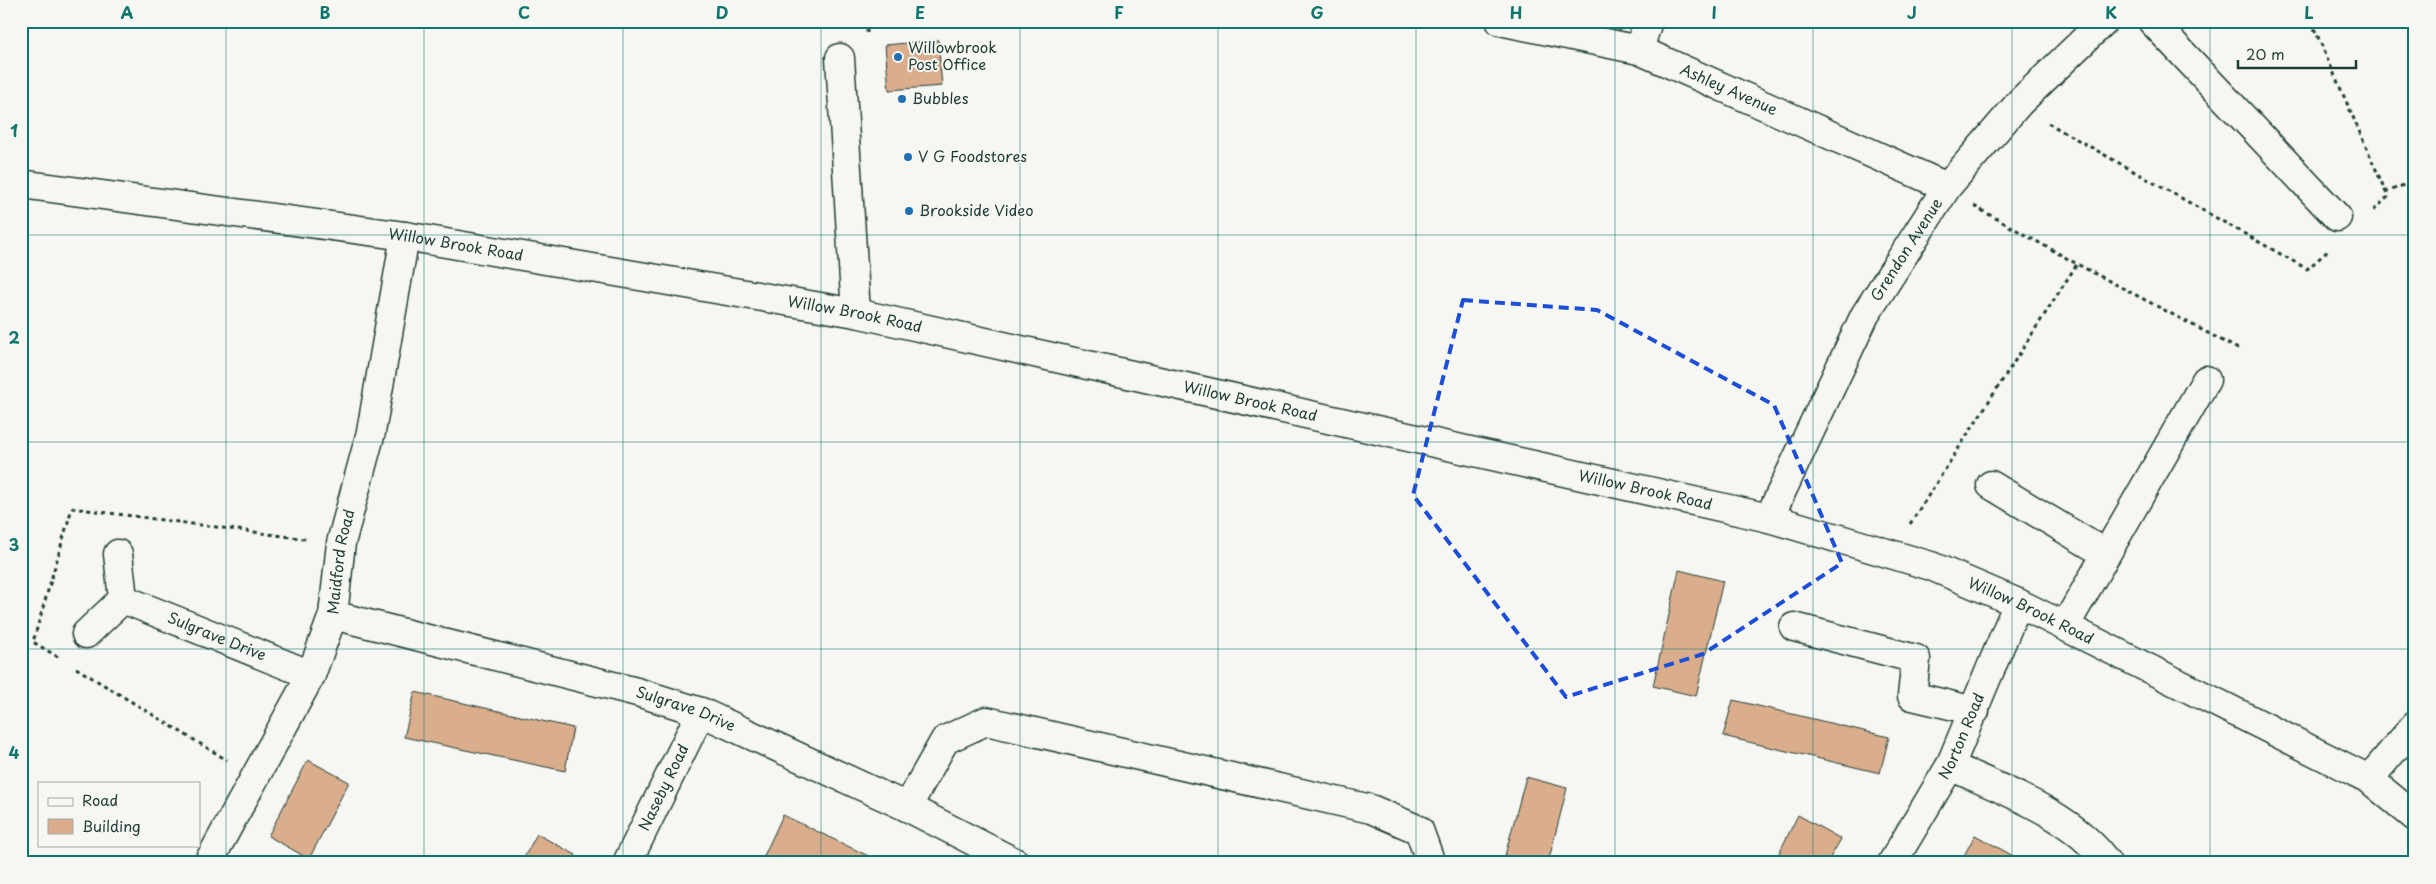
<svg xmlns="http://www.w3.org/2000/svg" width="2436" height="884" viewBox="0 0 2436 884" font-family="'Playpen Sans',sans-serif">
	<rect width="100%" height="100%" fill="#f6f6f2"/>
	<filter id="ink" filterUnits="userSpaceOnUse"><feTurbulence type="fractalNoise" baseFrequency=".02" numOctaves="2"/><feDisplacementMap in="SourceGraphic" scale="10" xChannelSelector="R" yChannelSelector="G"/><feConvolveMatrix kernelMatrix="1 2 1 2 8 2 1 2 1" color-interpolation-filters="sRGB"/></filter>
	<g filter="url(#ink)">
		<path fill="#daad8c" stroke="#1f3d34" d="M938,40l4,46 -53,4 -4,-45z
			M1679,570l44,11 -27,115 -43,-10z
			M415,692l158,36 -8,43 -161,-34z
			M1733,700l156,37 -9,36 -157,-37z
			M308,760l41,22 -40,77 -41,-23z
			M1526,777l41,11 -19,75h-45z
			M783,815l100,48h-110l-10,-5z
			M1798,815l43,24 -14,24h-53z
			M537,834l39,21 -4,8h-51z
			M1975,835l42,23 -3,5h-54z
			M257,855l15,8h-19z"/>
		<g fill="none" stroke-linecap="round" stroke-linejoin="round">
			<defs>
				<g id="minor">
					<path id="s1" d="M1500,21l139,29 308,137"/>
					<path d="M2152,21l185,196"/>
					<path d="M1639,50l9,-29"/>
					<path d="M840,58l16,255"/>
					<path id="s2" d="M21,184l384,52 451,77 913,205 162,48 87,37 351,176 46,38"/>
					<path d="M1991,485l115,69"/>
					<path id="s3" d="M1769,518l96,-203 82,-128 73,-85 84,-81"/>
					<path id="s4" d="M123,599l188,76"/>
					<path id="s5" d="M333,615l304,77 64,20 206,95 109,56"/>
					<path d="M2065,626l141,-246"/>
					<path d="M1794,627l122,32 -4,37 63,15"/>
					<path d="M86,634l37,-35 -5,-45"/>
					<path d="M1950,766c51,23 124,49 157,97"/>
					<path d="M2369,779l46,-54"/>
					<path d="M907,807l38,-67 41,-19 385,88 48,21 12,33"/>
					<path id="s6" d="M208,863l103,-188 22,-60 8,-72 30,-111 34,-196"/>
					<path id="s7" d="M627,863l74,-151"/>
					<path id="s8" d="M1892,863l58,-97 68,-163"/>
				</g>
			</defs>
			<use href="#minor" stroke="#1f3d34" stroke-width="31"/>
			<path stroke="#1f3d34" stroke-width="3" stroke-dasharray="4 4" stroke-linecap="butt" d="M867,21v15
				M2311,21l77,176 -17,16
				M2048,123l259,146 22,-19
				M2385,193l30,-13
				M1974,206l103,58 163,86
				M1910,524l167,-260
				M58,657l-25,-15 39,-134 234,31
				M76,668l151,92"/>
			<use href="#minor" stroke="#f6f6f2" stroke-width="28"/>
		</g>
	</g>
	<path fill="none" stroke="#1d4ed8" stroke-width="4" stroke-dasharray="10 6" stroke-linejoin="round" d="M1463,300l134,10 177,95 68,158 -139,91 -137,43 -153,-202z"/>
	<path fill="none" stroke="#0f766e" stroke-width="1" stroke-opacity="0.55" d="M226,21v842M424,21v842M623,21v842M821,21v842M1020,21v842M1218,21v842M1416,21v842M1615,21v842M1813,21v842M2012,21v842M2210,21v842M21,235h2394M21,442h2394M21,649h2394"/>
	<g fill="#1f6fb2" stroke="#f6f6f2" stroke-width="2">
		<circle cx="898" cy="57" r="5"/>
		<circle cx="902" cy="99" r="5"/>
		<circle cx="908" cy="157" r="5"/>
		<circle cx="909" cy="211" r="5"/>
	</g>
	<g text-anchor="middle" stroke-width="4" stroke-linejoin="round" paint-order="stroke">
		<g font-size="15" fill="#1f3d34" stroke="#f6f6f2" text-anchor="start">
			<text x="908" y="53">Willowbrook<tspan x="908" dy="17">Post Office</tspan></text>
			<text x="912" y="104">Bubbles</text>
			<text x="918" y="162">V G Foodstores</text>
			<text x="919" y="216">Brookside Video</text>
		</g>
		<g font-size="15" fill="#1f3d34" stroke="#f6f6f2">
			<text dy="5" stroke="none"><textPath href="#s1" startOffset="240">Ashley Avenue</textPath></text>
			<text dy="5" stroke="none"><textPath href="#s2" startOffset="439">Willow Brook Road</textPath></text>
			<text dy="5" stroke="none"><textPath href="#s3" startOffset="302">Grendon Avenue</textPath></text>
			<text dy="5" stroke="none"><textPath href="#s2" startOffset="844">Willow Brook Road</textPath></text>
			<text dy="5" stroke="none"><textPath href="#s2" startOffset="1249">Willow Brook Road</textPath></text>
			<text dy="5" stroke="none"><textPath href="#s2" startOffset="1654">Willow Brook Road</textPath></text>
			<text dy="5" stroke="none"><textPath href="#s6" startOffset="332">Maidford Road</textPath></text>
			<text dy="5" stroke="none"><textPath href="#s2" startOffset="2059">Willow Brook Road</textPath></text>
			<text dy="5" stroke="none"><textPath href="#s4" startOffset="101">Sulgrave Drive</textPath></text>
			<text dy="5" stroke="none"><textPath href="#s5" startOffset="365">Sulgrave Drive</textPath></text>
			<text dy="5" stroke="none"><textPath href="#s8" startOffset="145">Norton Road</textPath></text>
			<text dy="5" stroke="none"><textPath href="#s7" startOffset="84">Naseby Road</textPath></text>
		</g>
	</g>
	<rect width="2436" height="884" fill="none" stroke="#f6f6f2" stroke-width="55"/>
	<rect x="38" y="782" width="162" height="65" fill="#f6f6f2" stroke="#a0aca6"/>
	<rect x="48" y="798" width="25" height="8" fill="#f6f6f2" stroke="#a0aca6"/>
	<text x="82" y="806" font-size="15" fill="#1f3d34">Road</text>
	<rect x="48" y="819" width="25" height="15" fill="#daad8c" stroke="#a0aca6"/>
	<text x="82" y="832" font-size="15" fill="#1f3d34">Building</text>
	<path d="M2238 60v8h118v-8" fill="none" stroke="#1f3d34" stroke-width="2.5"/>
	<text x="2246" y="60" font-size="15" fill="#1f3d34" stroke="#f6f6f2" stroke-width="4" paint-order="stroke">20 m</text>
	<rect x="28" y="28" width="2380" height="828" fill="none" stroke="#0f766e" stroke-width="2"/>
	<g font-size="16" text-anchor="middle" font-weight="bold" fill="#0f766e">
		<text x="127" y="19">A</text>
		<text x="325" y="19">B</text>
		<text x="524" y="19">C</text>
		<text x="722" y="19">D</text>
		<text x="920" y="19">E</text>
		<text x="1119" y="19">F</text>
		<text x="1317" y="19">G</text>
		<text x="1516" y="19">H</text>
		<text x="1714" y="19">I</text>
		<text x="1912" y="19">J</text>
		<text x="2111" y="19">K</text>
		<text x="2309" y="19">L</text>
		<text x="14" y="137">1</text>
		<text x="14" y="344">2</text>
		<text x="14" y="551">3</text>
		<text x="14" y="759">4</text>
	</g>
</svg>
